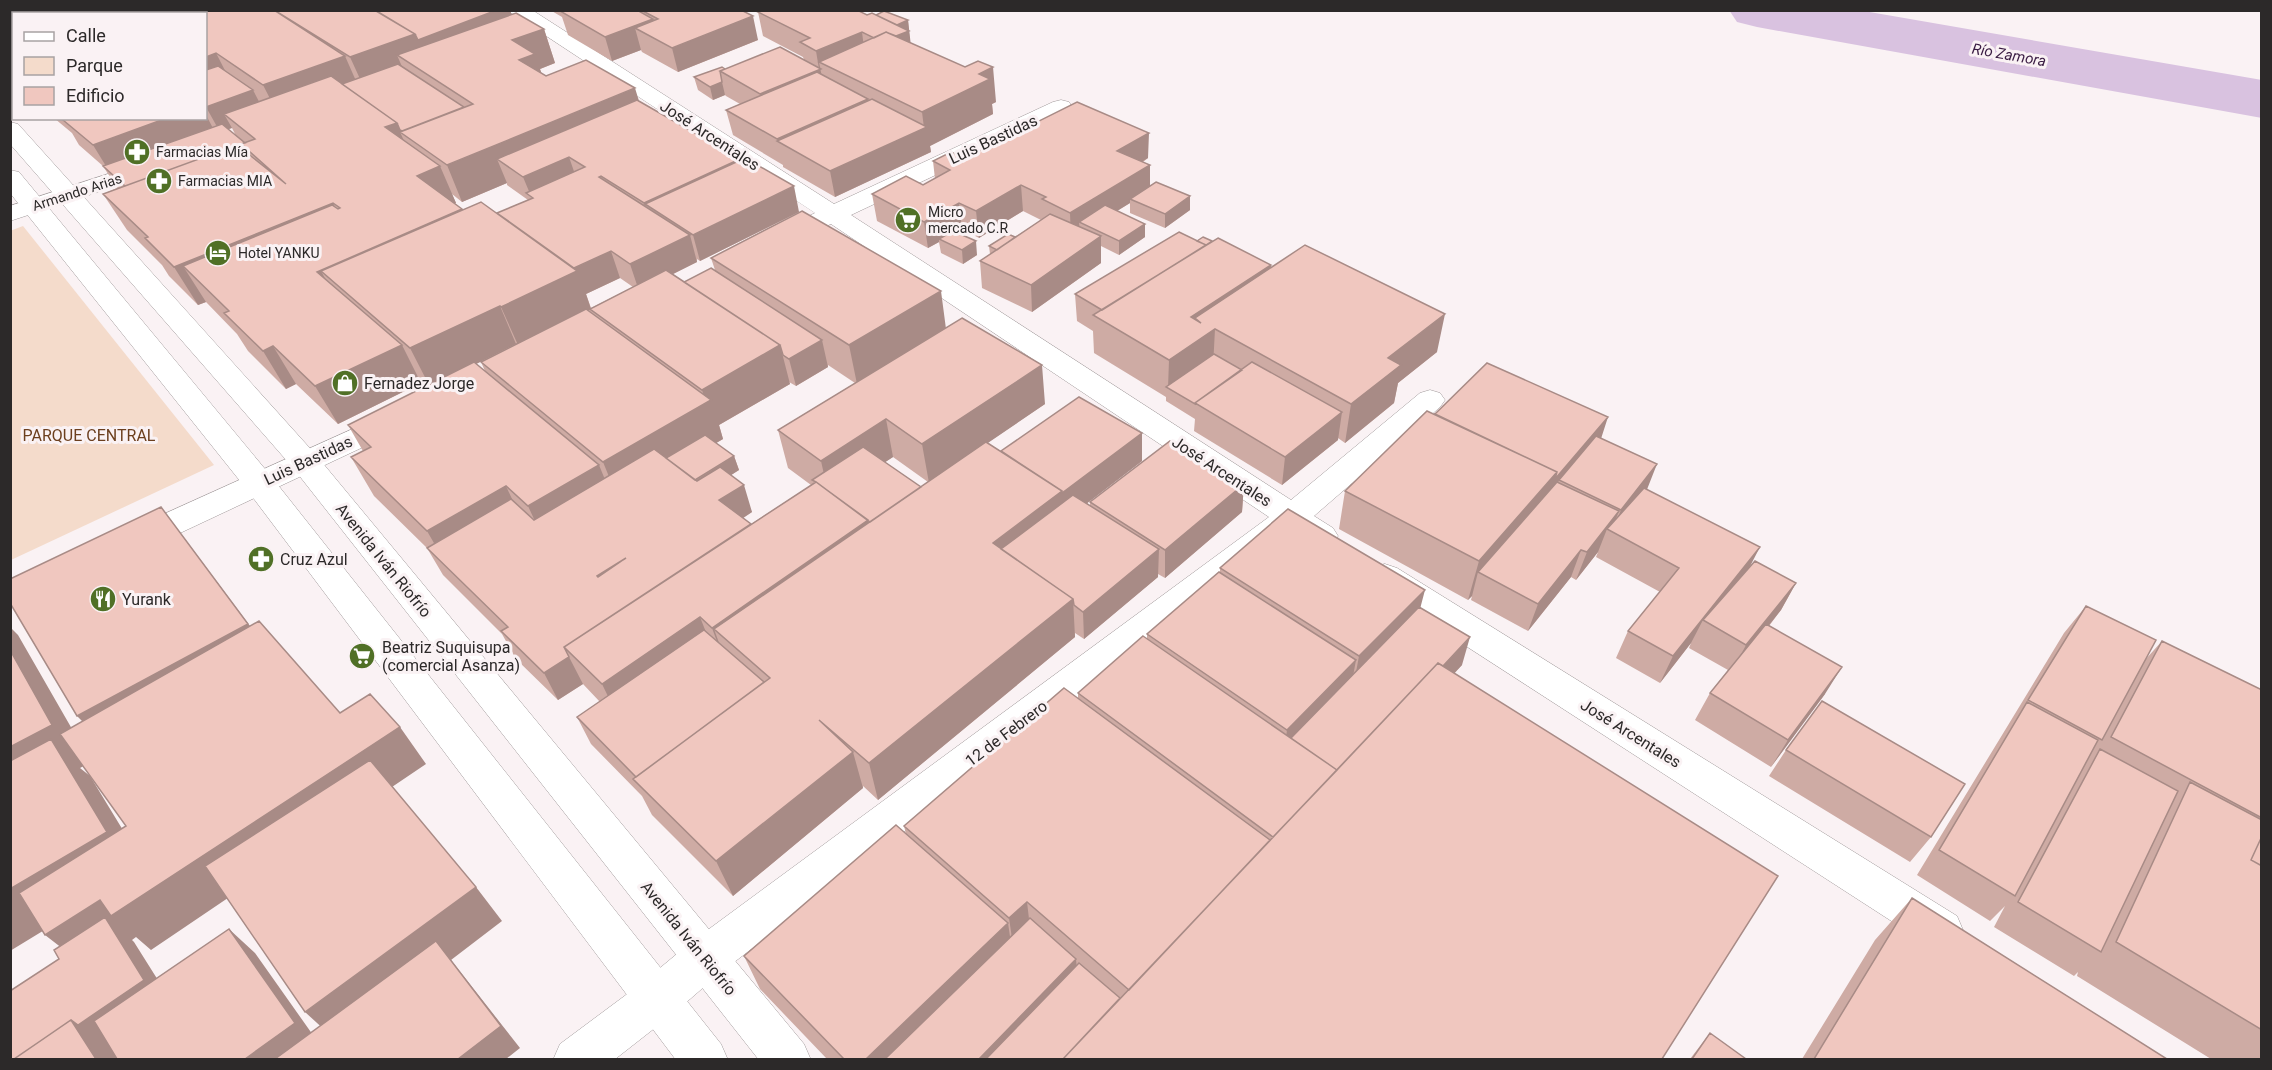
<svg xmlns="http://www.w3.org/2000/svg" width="2272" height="1070" viewBox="0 0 2272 1070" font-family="Roboto,sans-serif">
	<rect width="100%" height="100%" fill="#faf2f4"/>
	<path fill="#f4dbcb" d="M23,226l191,239 -203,95 -1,-329z"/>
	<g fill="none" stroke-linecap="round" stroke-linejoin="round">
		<path fill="#d9c2e0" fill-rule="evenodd" d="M1729,10h129l404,70v38l-505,-91 -20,-5z"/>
		<defs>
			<path id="minor" d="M507,10h25l302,194 219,-102 8,-2 8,2 3,5 -3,5 -218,103 440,285 129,-107 10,-3 10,3 5,7 -5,7 -126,109 19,12 5,8 -5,8c-17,5 -26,-1 -40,-11l-573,440 -46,40 -60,47h-61l7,-16 82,-61 48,-40 579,-426 -438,-293 -15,6 -9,-3 -4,-5 4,-5 8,-4z
				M154,159l8,2 4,5 -4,5 -152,50v-15z
				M397,409l11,3 4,7 -4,7 -262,123 -12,4 -12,-4 -5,-8 5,-8z
				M1385,564l12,4 560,348 6,14 -6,14 -15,6 -15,-6 -554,-358 -5,-9 5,-9z"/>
			<path id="major" d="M10,122l8,2 298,331 488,589 7,16h-52l-465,-591 -284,-325z
				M10,170l9,2 251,303 451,569 7,16h-52l-428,-569 -238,-298z"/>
		</defs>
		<use href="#minor" stroke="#a0999a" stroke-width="1"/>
		<use href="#major" stroke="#a0999a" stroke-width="1"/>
		<use href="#minor" fill="#fff" fill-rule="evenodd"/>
		<use href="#major" fill="#fff" fill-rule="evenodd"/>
	</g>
	<path fill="#ceaba4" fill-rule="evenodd" d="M10,10h500l1,5 33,14 11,34 -15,6 1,4 5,3 93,25 101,58 59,53 -99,49 -3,-2v3l-24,12 11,8 31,-12 -4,-12 235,70 99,76 -58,39 14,8 141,-18v28l-55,42 3,3v-4l154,-18 -2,28 -77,66 -7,-4v3l-74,62 -9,-6v4l-197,163 -15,-14v2l-130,108 -81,-81 -10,-19 -51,-52 -14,-27 23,-15 -17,-18 -25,16 -42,-41 -14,-25 -59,-59 -16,-27 -53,-52 -23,-39 12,-6 -15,-26 80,-40 -11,-9 4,7 -83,41 -42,-40 -10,5 -38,-38 -11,-17 -31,-32 -8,3 -29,-29 -7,-11 -35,-35 -24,-36 14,-6 -14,-22 -24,-21 -7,-12 -18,-15h152v-104h-192v71l-4,-3zM232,128l4,8 -8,-7zM507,183v2l21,15 -31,13 -34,-3 -8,-7h1l-4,-9 10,8zM620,278l13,9 -42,21 -5,-14zM516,344h1l-36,18 4,9 -9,-7zM828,365l27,18 -77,47 10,38 23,17 -60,39 -8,-6 9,-6 -21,-37 8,-5 -5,-14 -18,-13 7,-4 -4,-14 71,-41 -1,-2 7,4 32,-19zM893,457l35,25 -7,5 -36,-25z
		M550,10h191l17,30 -80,32 -36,-20 -1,-2 -29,11 -44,-26 -6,-18z
		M758,12l118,3 32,5 2,23 86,59 -4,2 1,10 -63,32 1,6 -96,45 -52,-30v-2l-50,-30 -7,-25 14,-6 -14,-8 -1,-1 -12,5 -15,-10 -4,-13 31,-8 79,-9 -1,-3 -40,-21z
		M965,158h183l-5,4 7,3v21l40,10v14l-25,18 -35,-15v-10l-13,8 28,13v13l-26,18 -18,-9v17l-69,49 -50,-24 -2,-27 10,-7 -1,-8 26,-9 26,-17 -18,-9 -44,27 -17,-9 -6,3 21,23 -14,9 -22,-11 -2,-11 -11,6 -51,-27 -5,-27 51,-9 12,-6 -2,-18z
		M1212,241l59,24v3l166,84 -39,31 -4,20 -49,40 -7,-5v2l-56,45 -88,-54 1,-12 -29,-18v-4l-72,-44 -1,-22 -16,-10 -2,-27z
		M1435,414l166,25 46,50 103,77 46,17 -15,27 -12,16 56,68 -54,73 -76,-47 15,-27 18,-23 -39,-22 2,-5 -31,40 -44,-25 12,-27 32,-39 -64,-35 2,-5 -22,28 -5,-3 -43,54 -57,-31 1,-4 -4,4 -129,-71 6,-38z
		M1220,568l200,40 42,57 -8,8 208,386h-835l-67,-70 -16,-33 162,-122 -2,-8 174,-127v-6l69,-54v-5l73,-61z
		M2086,606l59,54 17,-19 100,49v369h-51l-134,-83 1,-4 -4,4 -80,-49 11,-21 -15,15 -73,-46 147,-242z
		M1786,750l145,87 -21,25 -141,-86z
		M1912,898l255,161h-365l73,-119z
		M1710,1033l36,26h-56z"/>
	<path fill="#a88b86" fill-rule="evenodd" d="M497,10h13l7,20 -120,25 9,21 -40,16 -16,-35 65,-23 44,-10z
		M753,16l5,24 -80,32 -6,-24z
		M653,19l6,21 -24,-12 6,22 -29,11 -7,-24z
		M908,20l4,35 -27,12 6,-39z
		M544,29l11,34 -15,6 7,20 -15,5 -20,-54z
		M862,32l3,24 -46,6 6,31 -60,26 -5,-25 59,-25 -3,-18z
		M216,53l18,35 -28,-17v-14z
		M345,56l15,34 -79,30 -18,-35z
		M993,67l3,35 -4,2 1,10 -63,32 1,6 -96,45 -5,-26 94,-43 -2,-16 57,-38z
		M722,82l3,13 -12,5 -3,-13z
		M635,88l11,36 -149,35 10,24 -45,19 -15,-37z
		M253,90l13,25 -42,-1 8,14 -12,4 -14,-25z
		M868,99l4,25 -94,18 -1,-3z
		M206,115l9,17 -106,39 -16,-26 74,-27h39z
		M397,123l5,10 -2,-1 12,27 -27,-32z
		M1149,133l-1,25 -30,18 -1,-25z
		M569,157l9,26 -45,15 -2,-2 -8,-19z
		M740,159l6,26 -101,19 8,25 -9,-26z
		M1150,165v26l-20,8v4l-39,24 -12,-5 1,12 -9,5 -1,-26z
		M440,166l16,37 -22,9 -17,-36z
		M1021,185l2,26 -44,27 -3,-27z
		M794,186l5,26 -99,49 -7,-26z
		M1190,196v14l-25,18v-14z
		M333,203l19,37 -169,26 23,36 -8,3 -24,-38z
		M959,203l3,26 -20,11 -3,-1v3l-11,6 -4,-26z
		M462,209l16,37 -157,25 20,37 -24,-36z
		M1145,224v13l-26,18v-14z
		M690,235l7,27 -58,29 -9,-27z
		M1101,236v27l-69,49 -1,-27z
		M976,241l1,14 -14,9 -1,-14z
		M611,251l9,27 -34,16 5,15 -73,36 -17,-38 67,-36z
		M1271,265l-3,37 -53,27 -2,38 -45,21 1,-28 22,-43zM1195,318l6,5 -7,20z
		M941,291l5,38 -89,55 -8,-39z
		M500,306l16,38 -86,43 -20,-39z
		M1445,314l-8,38 -39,31 -4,20 -49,40 6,-39 37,-46z
		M822,340l6,27 -32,19 -7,-27z
		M402,345l19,38 -83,41 -23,-38z
		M780,345l10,39 -71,41 4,14 -104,62 -16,-39 103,-59 -4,-13z
		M273,346l23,38 -10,5 -23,-38z
		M1042,365l3,39 -116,79 -7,-39z
		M1342,412l-4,28 -56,45 3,-28z
		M1608,417l-9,28 -40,35 -6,18 -75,74 -6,24 -4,4 11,-39 78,-89z
		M886,419l7,38 -59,39 -6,-4 -7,-31z
		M1142,433v28l-78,60 -47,45 -24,-23 69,-52z
		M734,456l5,14 -42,27 -5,-14z
		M1657,464l-11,28 -34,40 9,-22z
		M599,465l16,39 -69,41 -18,-39z
		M1244,484l-2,28 -77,66v-28z
		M744,485l8,27 -24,16 -9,-28z
		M506,486l18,39 -75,44 -22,-38z
		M161,507l116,155 -163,91 -37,-37z
		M1619,511l-8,20 -4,-2 -9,23 -22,28 11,-28z
		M868,520l9,39 -163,70 13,36 -1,1 -14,-38z
		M1760,547l-14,27 -43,46 -12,23 -31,40 13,-27z
		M1159,549l-1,28 -74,62 -1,-27z
		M1581,550l-10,27 -43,54 10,-27z
		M1796,583l-15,27 -49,62 14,-27z
		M1425,590l-10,38 -63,66 7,-38z
		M1073,599l2,38 -197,163 -9,-37z
		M700,617l15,38 -95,66 -18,-37z
		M10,627l8,8 73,127 -11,6 10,8 56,92 -136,83z
		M1470,637l-8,28 -127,139 6,-26z
		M569,657l14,27 -25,16 -14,-27z
		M1356,660l-7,38 -67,69 5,-37z
		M1842,667l-17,27 -54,73 17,-27z
		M400,727l26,37 -275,186 -15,-13 -4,3 2,2 39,62 -52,55h-25l-25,-39 18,-51 -44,-34 55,-35z
		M853,752l10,36 -130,108 -17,-35z
		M476,887l26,34 -51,39 69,88 -14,11h-48l-118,-15 -35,-32z
		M1027,902l4,34 -17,16 -5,-34z
		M1008,923l5,34 -104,102h-43z
		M229,929l26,24 65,92 -19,14h-56z
		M1076,959l2,24 -73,76h-26z"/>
	<path fill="#f0c7bf" stroke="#a88b86" stroke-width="1.5" fill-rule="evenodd" d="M10,10h21l-10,4h-7v2l-4,1z
		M31,10h76l-10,4h-76z
		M108,10h166l71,46 -82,29 -47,-32 -10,4v-43h-108z
		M274,10h101l40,24 -65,23z
		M378,10h119l-79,30 -3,-6 -39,-23z
		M563,10h74l16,9 -48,18 -45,-26z
		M641,10h100l12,6 -81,32 -37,-20 23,-9z
		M763,10h94l10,5 5,-2 37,18 -13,5 -10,-4 -12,6 -12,-6 -46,19 -16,-9 10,-4 -52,-26z
		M884,11l24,9 -11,5 -21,-10z
		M516,13l28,16 -32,11 23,14 -16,6 27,16 40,-16 49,28 -188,77 -47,-33 73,-28 -76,-49z
		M14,16v24h-4v-23z
		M886,32l79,35 13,-6 15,6 -14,7 11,5 -68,33 -103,-50z
		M14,41v28l-4,-2v-25z
		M780,47l41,22 -61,25 -40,-23z
		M398,64l66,43 -62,24 -2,-1 -3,-7 -55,-39z
		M218,66l35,24 -47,17v-37z
		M722,67l3,2 -5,2 2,11 -12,5 -16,-10z
		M817,72l51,27 -91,40 -51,-29z
		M331,76l66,47 -12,4 55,39 -23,10 45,33 -145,63 85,73 -87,41 -42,-40 -10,5 -39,-38 5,-2 -46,-45 149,-61 6,4 2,-1 -7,-5 -159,64 -29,-29 3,-1 -45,-43 134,-49 49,39 -45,-40 14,-5 -31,-25z
		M872,99l55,28 -97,44 -53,-30z
		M637,100l103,59 -96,44 -43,-27 -2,1 91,58 -60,29 -19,-13 -37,17 -77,-55 36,-15 -7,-5 59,-26 -16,-10 -46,20 -26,-18z
		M1077,102l72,31 -32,18 33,14 -80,48 -28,-14 4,-2 -25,-12 -45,26 -17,-8 -35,19 -52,-28 34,-18 17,9 27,-15 -17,-9 18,-9 14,6z
		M65,118h102l-74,27 -30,-25z
		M222,124l23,19 -4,1 4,7 -8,-6 -112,41 -22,-20z
		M745,158l49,28 -101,49 -48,-31z
		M1156,182l34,14 -25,18 -35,-15z
		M481,202l96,69 -76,36 -1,-1 -90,42 -89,-77z
		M1105,205l40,19 -26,17 -40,-19z
		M802,211l139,80 -92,54 -138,-87z
		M1050,214l51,22 -70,49 -51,-24z
		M953,231l23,10 -14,9 -23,-11z
		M1179,232l27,13 -104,65 -27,-16z
		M1008,234l7,3 -18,13 -8,-4z
		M1203,237l9,4 -6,4 -9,-4z
		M1218,238l53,27 -80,52 10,6 -6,-5 110,-73 140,69 -57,44 13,7 -50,39 -136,-75 -46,31 -76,-45z
		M711,268l111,72 -33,19 -6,-4 -3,-10 -96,-63z
		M666,270l114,75 -78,45 -112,-81z
		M586,309l125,91 -108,62 -122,-100z
		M962,318l80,47 -120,79 -36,-25 -65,42 -43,-31z
		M1214,354l28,16 -47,33v1l-29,-17z
		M474,362l125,103 -71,41 -22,-20 -79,45 -76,-74 20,-10 -23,-22z
		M1252,362l90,50 -57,45 -90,-54z
		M1487,363l121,54 -53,62 2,-7 -122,-58z
		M1079,397l63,36 -80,60v-2l-61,-40z
		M1427,411l130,61 -78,89 -134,-70z
		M705,435l29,21 -39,24 -29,-22z
		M1596,436l61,28 -36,46 -62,-30z
		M1170,441l74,43 -79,66 -75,-48z
		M986,442l76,49 -69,52 80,56 -204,164 -50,-43 34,32 -137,109 -83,-82 137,-101 -56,-49z
		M863,447l58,40 -51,35 -54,-40 -4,-2z
		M654,449l43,32 23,-14 24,18 -25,15 32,24 -187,123 5,10 -25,16 -43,-42 7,-4 -81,-79 84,-49 23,21zM626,558l-28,19 -1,-1z
		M816,482l52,38 -156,108 -12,-11 -98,67 -38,-37z
		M1557,482l62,29 -32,41 -6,-2 -43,54 -60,-32z
		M1644,488l116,59 -87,109 -45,-25 51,-63 -72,-39z
		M1073,495l86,54 -76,63 -9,-7 -1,-6 -72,-50z
		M161,507l87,117 -171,92 -67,-113v-24z
		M1288,509l137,81 -66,66 -139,-88z
		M1755,561l41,22 -50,62 -43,-25z
		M1219,572l137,88 -69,70 -140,-96z
		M2086,606l70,34 -54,100 -74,-40z
		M1419,607l51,30 -27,29 -5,-3 -101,107 -46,-32z
		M259,621l81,92 30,-19 30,33 -289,189 -11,-16 -55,35 -26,-42 107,-67 -66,-92z
		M1766,624l76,43 -54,73 -78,-47z
		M704,630l60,52 -128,95 -59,-60z
		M1143,636l194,134 -64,67 -195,-144z
		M2162,641l100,49v128l-151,-81z
		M10,650l42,75 -42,22z
		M1438,663l340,213 -116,183h-599z
		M1064,688l206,152 -141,150 -102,-88 -18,16 -105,-92z
		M1822,701l143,83 -34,53 -145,-87z
		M2027,702l71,38 -83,156 -76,-46z
		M51,739l56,93 -97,57v-128z
		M2100,749l78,42 -77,161 -83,-50z
		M370,760l106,127 -171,125 -100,-146z
		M2190,782l72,38v16l-11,24 11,6v164l-146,-88z
		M896,825l112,98 -142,136h-22l-100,-103z
		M2262,836v30l-11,-6z
		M1912,898l255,161h-353z
		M105,917l39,63 -66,45 -7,-5 -57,39h-4v-68l49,-32 -5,-9z
		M1030,918l46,41 -97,100h-94z
		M229,929l66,94 -50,36h-128l-23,-38z
		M436,941l65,85 -43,33h-183z
		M1079,963l41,35 -57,61h-77z
		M71,1020l25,39h-82z
		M1710,1033l36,26h-54z"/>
	<defs>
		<symbol id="pharmacy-disc" viewBox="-11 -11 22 22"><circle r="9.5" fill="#507026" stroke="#faf2f4"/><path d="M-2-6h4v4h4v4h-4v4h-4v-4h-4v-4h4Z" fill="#fff"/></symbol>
		<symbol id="supermarket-disc" viewBox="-11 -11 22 22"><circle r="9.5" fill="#507026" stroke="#faf2f4"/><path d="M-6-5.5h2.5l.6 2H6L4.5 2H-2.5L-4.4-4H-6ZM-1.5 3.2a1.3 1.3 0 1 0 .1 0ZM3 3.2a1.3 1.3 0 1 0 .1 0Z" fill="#fff"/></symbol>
		<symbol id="hotel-disc" viewBox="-11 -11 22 22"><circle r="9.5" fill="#507026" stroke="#faf2f4"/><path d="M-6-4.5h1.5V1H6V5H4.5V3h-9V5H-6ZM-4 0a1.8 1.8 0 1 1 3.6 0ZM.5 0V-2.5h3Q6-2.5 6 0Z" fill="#fff"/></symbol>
		<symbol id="shop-disc" viewBox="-11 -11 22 22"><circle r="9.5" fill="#507026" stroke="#faf2f4"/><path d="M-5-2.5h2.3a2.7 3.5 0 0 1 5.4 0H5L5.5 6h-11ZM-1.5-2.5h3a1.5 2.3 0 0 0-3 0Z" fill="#fff"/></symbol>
		<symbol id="restaurant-disc" viewBox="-11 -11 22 22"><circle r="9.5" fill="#507026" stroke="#faf2f4"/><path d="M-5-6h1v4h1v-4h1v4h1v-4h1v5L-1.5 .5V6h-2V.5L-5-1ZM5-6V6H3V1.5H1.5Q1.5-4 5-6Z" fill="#fff"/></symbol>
	</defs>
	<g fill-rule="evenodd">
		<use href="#pharmacy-disc" x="122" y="137" width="30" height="30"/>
		<use href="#pharmacy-disc" x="144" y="166" width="30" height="30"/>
		<use href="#supermarket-disc" x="893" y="205" width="30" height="30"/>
		<use href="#hotel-disc" x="203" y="238" width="30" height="30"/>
		<use href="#shop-disc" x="330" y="368" width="30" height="30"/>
		<use href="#pharmacy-disc" x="246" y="544" width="30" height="30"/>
		<use href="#restaurant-disc" x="88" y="584" width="30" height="30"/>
		<use href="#supermarket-disc" x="347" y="641" width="30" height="30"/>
	</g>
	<g text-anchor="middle" stroke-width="6" stroke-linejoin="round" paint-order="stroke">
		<g font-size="14" fill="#2c2929" stroke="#faf2f4" text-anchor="start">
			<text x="156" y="157">Farmacias Mía</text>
			<text x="178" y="186">Farmacias MIA</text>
			<text x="928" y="217">Micro<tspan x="928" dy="16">mercado C.R</tspan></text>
			<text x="238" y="258">Hotel YANKU</text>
		</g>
		<g font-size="14" fill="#2c2929" stroke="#faf2f4">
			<text transform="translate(77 192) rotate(-18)" y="5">Armando Arias</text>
		</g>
		<g font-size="15" font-style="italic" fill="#3a1c43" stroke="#faf2f4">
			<text transform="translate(2009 55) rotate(10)" y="5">Río Zamora</text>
		</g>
		<g font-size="16" fill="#2c2929" stroke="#faf2f4">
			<text transform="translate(710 135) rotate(33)" y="6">José Arcentales</text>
			<text transform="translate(993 139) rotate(-25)" y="6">Luis Bastidas</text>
			<text transform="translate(308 460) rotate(-25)" y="6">Luis Bastidas</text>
			<text transform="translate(1222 471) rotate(33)" y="6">José Arcentales</text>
			<text transform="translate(384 560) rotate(51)" y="6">Avenida Iván Riofrío</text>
			<text transform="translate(1006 733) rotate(-37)" y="6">12 de Febrero</text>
			<text transform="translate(1631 733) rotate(32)" y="6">José Arcentales</text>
			<text transform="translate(689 938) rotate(51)" y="6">Avenida Iván Riofrío</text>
		</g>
		<g font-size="16" fill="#2c2929" stroke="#faf2f4" text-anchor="start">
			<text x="364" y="389">Fernadez Jorge</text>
			<text x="280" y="565">Cruz Azul</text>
			<text x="122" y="605">Yurank</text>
			<text x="382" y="653">Beatriz Suquisupa<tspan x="382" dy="18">(comercial Asanza)</tspan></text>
		</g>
		<g font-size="16" fill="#6c3f1e" stroke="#faf2f4">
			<text x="89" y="441">PARQUE CENTRAL</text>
		</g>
	</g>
	<rect width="2272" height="1070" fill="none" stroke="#2c2929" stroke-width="24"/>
	<rect x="12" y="12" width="195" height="108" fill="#faf2f4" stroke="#a8a2a3" stroke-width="1.5"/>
	<rect x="24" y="32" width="30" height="9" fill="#ffffff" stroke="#a8a2a3" stroke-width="1.5"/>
	<text x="66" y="42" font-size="18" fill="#2c2929">Calle</text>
	<rect x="24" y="57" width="30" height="18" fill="#f4dbcb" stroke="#a8a2a3" stroke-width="1.5"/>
	<text x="66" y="72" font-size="18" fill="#2c2929">Parque</text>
	<rect x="24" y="87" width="30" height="18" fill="#f0c7bf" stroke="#a8a2a3" stroke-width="1.5"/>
	<text x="66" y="102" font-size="18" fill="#2c2929">Edificio</text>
</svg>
